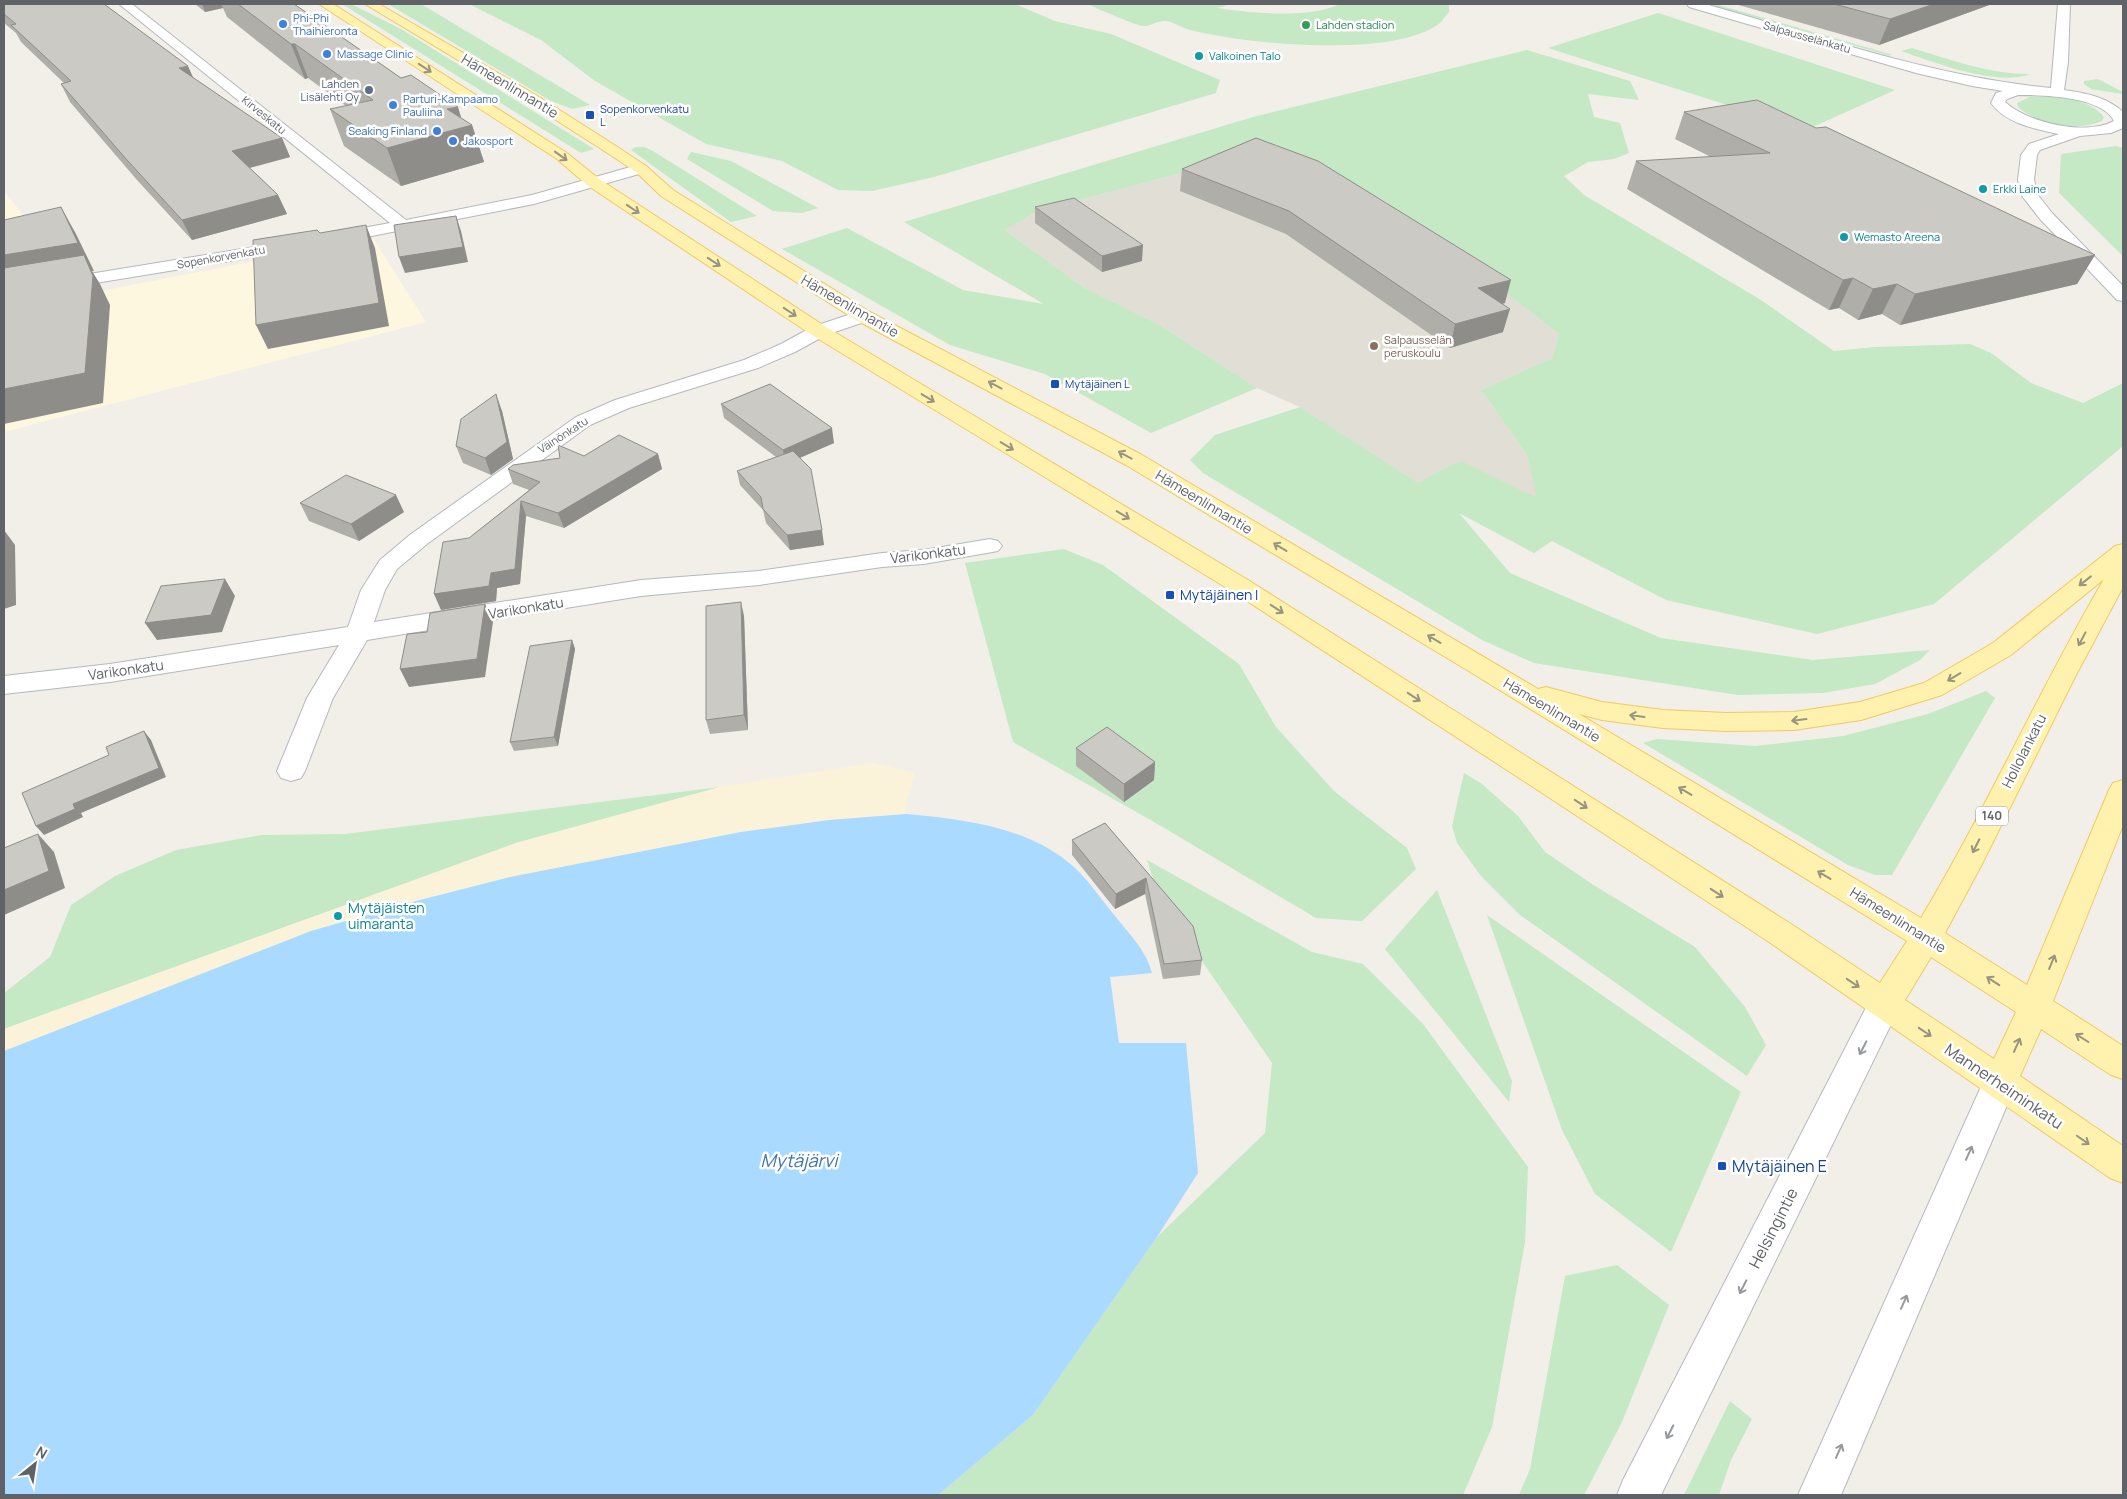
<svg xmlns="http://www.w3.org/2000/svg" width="2127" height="1499" viewBox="0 0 2127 1499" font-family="Manrope,sans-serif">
	<rect width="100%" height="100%" fill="#f1efe8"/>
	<path fill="#fef7e0" d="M4,191l82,103 287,-56 53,84 -422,110z"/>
	<path fill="#e1ded6" d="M1261,152l121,47 177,135 -7,24 -71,32 46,65 21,84 -97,-34 -151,-98 -43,-19 -97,-63 -77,-38 -78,-57 33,-19z"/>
	<path fill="#c5e8c5" d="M342,4h9l50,25 193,120 -13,4z
		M388,4h33l169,101 -18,4 -23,-9z
		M469,4h546l40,17 56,13 109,46 -4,13 -282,84 -62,14 -34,-1 -56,-29 -76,-17 -111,-63 -54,-41z
		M1087,4h145l-15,4c34,5 92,11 123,-4h109v8c-3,3 -6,8 -9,11 -46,36 -195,21 -250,7 -8,-2 -16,-8 -24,-9 -8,-1 -15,5 -22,5 -8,0 -47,-18 -57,-22z
		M1708,4h7l175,50 1,2z
		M1658,13l237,77 -89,40 -258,-82z
		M1912,48c39,12 77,26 118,26 -32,13 -97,-12 -129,-23z
		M1527,50l103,31 9,19 -51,-6 6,23 26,6 9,30 -15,6 -26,3 -24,14 20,19 177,105 73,51 41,-4 95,-3 21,9 40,30 52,20 40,-20v63l-189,158 -117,30 -151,-34 -114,-59 -18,12 -75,-40 51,60 151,65 152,22 117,-10 -10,10 -45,24 -52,9 -85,2 -204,-32 -52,-23 -279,-167 -13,-13 25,-25 85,-28 118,76 35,-19 10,-2 74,36 -10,-43 -46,-65 71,-32 7,-24 -177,-135 -121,-47 -223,59 -33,19 78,57 77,38 97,63 -106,45 -106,-59 -95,-29 -168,-96 65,-21 116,62 81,14 -140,-82 349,-105z
		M2098,79l25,13v2l-32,-5 -7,-5v-3z
		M2030,97c22,-1 59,0 74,20l-2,4c-23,11 -65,3 -84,-14l-1,-4z
		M2116,146l7,2v108l-64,-63 2,-39z
		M636,147h8l9,4 104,65 -26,6 -100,-72z
		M691,152l40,9 87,47 -16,5 -29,-2 -86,-52z
		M1064,549l39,16 136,99 37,63 58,64 73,57 9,21 -54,52 -46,-3 -155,-92 -148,-84 -48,-179z
		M1986,691l9,7 -103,177h-17l-27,-10 -205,-122 14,-4 98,7 88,-10 85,-22z
		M1464,773l18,11 36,32 27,36 47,32 103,63 50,60 21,38 -19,31 -227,-161 -39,-39 -24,-33 -5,-17z
		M720,787l-204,56 -512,186v-36l46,-36 21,-52 44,-29 61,-26 86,-15 83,-1z
		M1147,860l165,92 51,12 60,60 105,143 -3,75 -33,185 -29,68h-525l95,-80 124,-178 108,-104 7,-70 -112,-163z
		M1437,890l75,191 -3,21 -124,-153z
		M1487,915l254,177 -70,160 -76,-58 -33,-64z
		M1617,1265l52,40 -47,117 -38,73h-65l11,-26 35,-193z
		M1730,1401l22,18 -21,41 -12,35h-35z"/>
	<path fill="#fbf3d9" d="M873,763l42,10 -9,30v11l-77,6 -413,81 -105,30 -307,120v-22l512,-186 204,-56z"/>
	<path fill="#aadaff" d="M906,814c55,5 117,12 162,48 18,14 32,36 47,54 15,19 31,34 37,57l-42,4 9,66h67l12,130 -41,64 -124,178 -95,80h-934v-444l307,-120 105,-30 94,-24 231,-45 88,-12z"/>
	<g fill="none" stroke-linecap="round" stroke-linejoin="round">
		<defs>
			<path id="minor" d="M119,4h13l274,216 126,-25 109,-31 5,2 3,3 -3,3 -112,32 -203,40 -6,-1 -2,-4 2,-4 65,-12z
				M1687,4h18c114,32 228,73 346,84l7,-84h12l-2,58 -4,28c21,3 43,7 59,22v16l-12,5 -31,3 -40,14 -3,5 -3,25 4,15 14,18 71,73v15l-6,-1 -77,-81 -18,-23 -4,-16 3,-25 8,-11 30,-10c-23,-5 -53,-10 -68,-31l5,-10 7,-2 -31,-5 -56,-13 -227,-66zM2018,95c24,0 84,1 96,26 -28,15 -86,2 -109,-19l2,-3z
				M291,241l6,1 3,4 -3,4 -293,48v-10z
				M863,310l7,2 2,4 -2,4 -44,15 -31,17 -37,16 -129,40 -39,17 -163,119 -30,25 -12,21 -11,32 267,-42 118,-9 123,-18 42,-3 66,-11 8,2 4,5 -4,5 -74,13 -42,3 -123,18 -118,11 -274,44 -34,58 -28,73 -4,7 -10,3 -10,-3 -4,-7 30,-73 32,-53 -229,37 -106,12v-18l106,-12 238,-37 13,-37 19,-30 31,-26 165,-117 39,-17 129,-40 37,-16 31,-17z"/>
			<path id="secondary" d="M1885,990l12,4 4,10 -240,491h-44l6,-15 250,-486z
				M2000,1067l12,4 5,11 -176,413h-43l190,-424z"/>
			<path id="primary" d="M319,4h14l234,149 32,26 227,148 422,253 543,344 89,59 27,-42 -440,-271 -341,-205 -270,-145 -195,-124 -25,-24 -30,-20 -80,-51 -161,-97h14l157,91 80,51 30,20 27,24 197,122 272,143 396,234 8,-2 56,15 61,8 63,3 68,-1 66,-10 64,-19 69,-40 122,-97 8,-2v43l-48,90 -93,187 -37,69 82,52 82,-195 4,-7 10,-3v45l-70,176 70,45v33l-12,-4 -70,-46 -21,47 103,70v37l-13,-5 -341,-236 -239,-157 -300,-195 -418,-255 -225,-150 -30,-26zM2104,579c-65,111 -117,229 -183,339l-342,-204 23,6 61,8 63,3 68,-1 67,-10 81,-25 69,-40zM1931,957l85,55 -22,47 -89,-59z"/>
		</defs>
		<use href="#minor" stroke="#b5b8bc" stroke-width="2"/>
		<use href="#secondary" stroke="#b6babf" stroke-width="2"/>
		<use href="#primary" stroke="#f2c960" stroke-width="2"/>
		<use href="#minor" fill="#fff" fill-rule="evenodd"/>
		<use href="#secondary" fill="#fff" fill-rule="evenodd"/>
		<use href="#primary" fill="#fff2af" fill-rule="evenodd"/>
	</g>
	<path fill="#afaea9" d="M4,4l189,74 89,60 8,19 -40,11 28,27 9,19 -95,26 -55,-60 -67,-78 -9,-18 3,-1 -43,-41 -5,-9 -12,-10z
		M195,4h99l107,74 71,47 12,37 -83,24 -57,-40 -14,-37 16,-3 -38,-28 -3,1 -78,-62 -4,-9 -18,4z
		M1735,4h265l-4,1 -4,-1 -113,41z
		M1684,112l132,16 279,127 -18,29 -177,41 -18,-11 -24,6 -19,-12 -10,2 -202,-121 9,-28 75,-4 -36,-18z
		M1256,138l249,165 -3,1 1,28 -53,16 -164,-114 -106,-43 2,-22z
		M1035,207l107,54 -40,11 -67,-49z
		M721,404l113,39 -34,15 24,87 -34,5 -24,-27 -3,-13 -23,-25 -3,-14 39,-14 -52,-39z
		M502,411l11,48 -22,16 -28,-12 -7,-17z
		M658,454l4,15 -98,59 -38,-12 -6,68 -23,4 -1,13 -55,9 28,-72 60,-48 -16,-6 -5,-15 76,-13z
		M300,503l104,9 -45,29 -50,-20z
		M744,616l4,114 -38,4 -4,-14z
		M572,640l3,9 -17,97 -44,5 -4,-9z
		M1076,748l79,14 -1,18 -30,22 -48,-36z
		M1105,823l88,103 9,34 -2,15 -37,4 -18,-85 -30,15 -43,-54v-15z"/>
	<path fill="#8f8d8a" d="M202,4h19l2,4 -18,4z
		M1934,4h58l-113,41 11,-26z
		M291,44h4l13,34 -3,1z
		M188,66l8,18 -17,-16z
		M458,107l6,20 8,-2 12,37 -83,24 -14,-38 60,-39z
		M282,138l8,19 -49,13 -9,-19z
		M278,195l9,19 -95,26 -10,-20z
		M61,207l15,27 18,37h-2l8,13 10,21 -7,98 -99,21v-169z
		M456,216l5,15 7,31 -63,11 -6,-16z
		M366,225l9,23 14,78 -121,23 -12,-24z
		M1143,245l-1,16 -40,11v-16z
		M2095,255l-18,29 -177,41 15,-31z
		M1853,278l-14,30 -10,2 14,-30z
		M1511,280l-6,23 -32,9 5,-24z
		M1897,284l-15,30 -24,6 15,-31z
		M1510,309l-7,23 -53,16 5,-24z
		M496,394l6,17 11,48 -22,16 -6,-17z
		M832,428l2,15 -49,21 -2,-14z
		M658,454l4,15 -98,59 -6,-15z
		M396,495l8,17 -45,29 -8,-17z
		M521,501l5,15 -6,68 -23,4 -1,13 -55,9 -7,-16 57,-21z
		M4,530l11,15 1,60 -12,4z
		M822,530l2,15 -34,5 -3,-15z
		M225,579l10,17 -13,36 -65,8 -12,-17z
		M741,602l3,14 4,114 -4,-15z
		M485,604l8,18 -8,55 -76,10 -9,-18z
		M572,640l3,9 -17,97 -4,-9z
		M144,731l7,9 15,37 -85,36 2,4 -39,18 -8,-9 37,-22z
		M1155,762l-1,18 -30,22v-18z
		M38,834l16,18 11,36 -61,27v-25z
		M1146,878l-1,16 -30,15 1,-15z"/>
	<path fill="#cccac5" stroke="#8f8d8a" d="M4,4h100l84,62 -9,2 103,70 -50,13 46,44 -96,25 -55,-60 -66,-76 10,-3 -60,-56 5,-1 -12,-10z
		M238,4h56l107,74 10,-3 47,32 -11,2 25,16 -85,23 -57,-39 43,-9 -78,-56h-4z
		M1834,4h100l-44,15z
		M1757,100l59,28 10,-1 269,128 -180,39 -18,-10 -24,5 -20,-11 -10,2 -207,-119 134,-8 -86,-41z
		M1256,138l62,23 193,119 -33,8 32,21 -55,15 -166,-113 -107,-42z
		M1074,198l69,47 -41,11 -67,-49z
		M61,207l17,36 -74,12v-35z
		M456,216l7,31 -64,10 -5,-32z
		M366,225l13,78 -123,22 -3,-85 64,-10 3,3z
		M84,255l9,21 -8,97 -81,16v-121z
		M770,384l62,44 -49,22 -62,-46z
		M496,394l11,48 -22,16 -29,-12 5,-27z
		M619,435l39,19 -100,59 -37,-12 -6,68 -24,4 -2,13 -55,8 9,-52 26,-4 71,-56 -32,-13 5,-4 47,-7 -2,-13 26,11z
		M793,451l18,18 11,61 -35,5 -24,-26 -2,-12 -24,-26z
		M346,475l50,20 -45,29 -51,-21z
		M225,579l-14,36 -66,8 16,-37z
		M741,602l3,113 -38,5v-114z
		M485,604l-8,55 -77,10 7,-35 20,-2 3,-19z
		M572,640l-18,97 -44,5 20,-96z
		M1107,727l48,35 -31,22 -48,-36z
		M144,731l15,37 -86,36 2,5 -39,17 -14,-33 87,-38 -3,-8z
		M1105,823l88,103 9,34 -38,4 -18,-86 -30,16 -44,-54z
		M38,834l11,37 -45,19v-42z"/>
	<defs><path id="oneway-shaft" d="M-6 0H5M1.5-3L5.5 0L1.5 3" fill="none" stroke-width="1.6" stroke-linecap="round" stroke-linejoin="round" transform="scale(1.25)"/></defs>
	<g stroke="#979581">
		<use href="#oneway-shaft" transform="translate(425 68) rotate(33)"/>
		<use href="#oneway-shaft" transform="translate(561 156) rotate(36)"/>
		<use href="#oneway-shaft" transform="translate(633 209) rotate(34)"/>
		<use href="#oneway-shaft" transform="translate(714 262) rotate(33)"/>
		<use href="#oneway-shaft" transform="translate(790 312) rotate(34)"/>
		<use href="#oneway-shaft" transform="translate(995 385) rotate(-152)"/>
		<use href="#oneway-shaft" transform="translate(928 398) rotate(31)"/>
		<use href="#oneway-shaft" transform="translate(1007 446) rotate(31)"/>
		<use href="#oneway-shaft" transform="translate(1125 455) rotate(-152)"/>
		<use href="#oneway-shaft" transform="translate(1123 515) rotate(31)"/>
		<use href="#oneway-shaft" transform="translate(1280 547) rotate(-149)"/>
		<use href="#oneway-shaft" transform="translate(2085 581) rotate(142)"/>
		<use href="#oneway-shaft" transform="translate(1277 609) rotate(33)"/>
		<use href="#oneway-shaft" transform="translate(1434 639) rotate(-149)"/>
		<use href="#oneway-shaft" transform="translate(2082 639) rotate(118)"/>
		<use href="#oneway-shaft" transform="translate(1954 677) rotate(149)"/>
		<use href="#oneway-shaft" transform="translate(1414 697) rotate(33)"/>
		<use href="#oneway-shaft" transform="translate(1637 716) rotate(-172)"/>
		<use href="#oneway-shaft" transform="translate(1799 720) rotate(173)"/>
		<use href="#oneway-shaft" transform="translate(1685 791) rotate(-149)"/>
		<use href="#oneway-shaft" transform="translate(1581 804) rotate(33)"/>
		<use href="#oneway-shaft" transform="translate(1976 846) rotate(117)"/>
		<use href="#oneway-shaft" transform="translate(1824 875) rotate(-149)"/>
		<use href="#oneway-shaft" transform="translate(1717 893) rotate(33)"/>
		<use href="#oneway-shaft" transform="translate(2052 962) rotate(-68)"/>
		<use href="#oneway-shaft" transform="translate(1993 981) rotate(-147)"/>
		<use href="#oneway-shaft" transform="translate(1853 983) rotate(34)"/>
		<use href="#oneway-shaft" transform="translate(1925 1032) rotate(34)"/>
		<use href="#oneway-shaft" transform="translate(2082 1038) rotate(-148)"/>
		<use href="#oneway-shaft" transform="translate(2017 1045) rotate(-66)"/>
		<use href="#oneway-shaft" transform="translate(2083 1140) rotate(35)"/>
	</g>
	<g stroke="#979a9d">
		<use href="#oneway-shaft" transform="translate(1863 1048) rotate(117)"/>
		<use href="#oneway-shaft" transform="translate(1969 1153) rotate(-66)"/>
		<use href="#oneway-shaft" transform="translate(1743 1287) rotate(117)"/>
		<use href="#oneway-shaft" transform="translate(1904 1302) rotate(-66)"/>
		<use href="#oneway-shaft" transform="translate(1670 1432) rotate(117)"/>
		<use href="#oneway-shaft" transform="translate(1839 1451) rotate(-66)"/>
	</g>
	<g fill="#3f7fe0" stroke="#fff" stroke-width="2">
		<circle cx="283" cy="24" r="5"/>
		<circle cx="327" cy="54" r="5"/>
		<circle cx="393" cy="105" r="5"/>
		<circle cx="437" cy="131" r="5"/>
		<circle cx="453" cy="141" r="5"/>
	</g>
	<circle fill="#2e9e5b" stroke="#fff" stroke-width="2" cx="1306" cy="25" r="5"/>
	<g fill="#0f9aa8" stroke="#fff" stroke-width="2">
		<circle cx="1199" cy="56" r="5"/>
		<circle cx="1983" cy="189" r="5"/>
		<circle cx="1844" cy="237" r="5"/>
		<circle cx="338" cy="916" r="5"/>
	</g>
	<circle fill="#5c6f8a" stroke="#fff" stroke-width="2" cx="369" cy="90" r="5"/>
	<g fill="#1a4fb4" stroke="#fff" stroke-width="2">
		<rect x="585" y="110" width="10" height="10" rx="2.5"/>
		<rect x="1050" y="379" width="10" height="10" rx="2.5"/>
		<rect x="1165" y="590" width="10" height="10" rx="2.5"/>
		<rect x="1717" y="1161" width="10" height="10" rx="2.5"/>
	</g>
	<circle fill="#8d6e63" stroke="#fff" stroke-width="2" cx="1374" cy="346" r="5"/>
	<g text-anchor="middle" stroke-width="5" stroke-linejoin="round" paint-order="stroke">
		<g font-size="11" fill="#366cbe" stroke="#fff" text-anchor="start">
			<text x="293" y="22">Phi-Phi<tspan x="293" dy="13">Thaihieronta</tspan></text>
			<text x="337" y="58">Massage Clinic</text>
			<text x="403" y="103">Parturi-Kampaamo<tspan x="403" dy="13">Pauliina</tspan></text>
			<text x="427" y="135" text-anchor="end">Seaking Finland</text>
			<text x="463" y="145">Jakosport</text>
		</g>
		<g font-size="11" fill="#27864d" stroke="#fff" text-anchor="start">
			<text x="1316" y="29">Lahden stadion</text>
		</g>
		<g font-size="11" fill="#5f6368" stroke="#fff">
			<text transform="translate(1807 37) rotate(16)" y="4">Salpausselänkatu</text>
			<text transform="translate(264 115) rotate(39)" y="4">Kirveskatu</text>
			<text transform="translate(221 257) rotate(-10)" y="4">Sopenkorvenkatu</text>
			<text transform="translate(563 435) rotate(-33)" y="4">Väinönkatu</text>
		</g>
		<g font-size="11" fill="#0d838f" stroke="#fff" text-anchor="start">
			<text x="1209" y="60">Valkoinen Talo</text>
			<text x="1993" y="193">Erkki Laine</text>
			<text x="1854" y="241">Wemasto Areena</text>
		</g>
		<g font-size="11" fill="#4e5e75" stroke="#fff" text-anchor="end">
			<text x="359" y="88">Lahden<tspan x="359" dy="13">Lisälehti Oy</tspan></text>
		</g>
		<g font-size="11" fill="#164399" stroke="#fff" text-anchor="start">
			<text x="600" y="113">Sopenkorvenkatu<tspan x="600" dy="13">L</tspan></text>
			<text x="1065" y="388">Mytäjäinen L</text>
		</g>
		<g font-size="11" fill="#785e54" stroke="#fff" text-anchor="start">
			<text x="1384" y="344">Salpausselän<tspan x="1384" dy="13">peruskoulu</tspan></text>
		</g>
		<rect fill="#fff" stroke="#8f9295" stroke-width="1" x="1976" y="806.5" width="32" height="19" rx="4"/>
		<g font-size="12" font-weight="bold" fill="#5f6368">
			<text x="1992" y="820">140</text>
		</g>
		<g font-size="14" fill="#5f6368" stroke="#fff">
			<text transform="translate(510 86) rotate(31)" y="5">Hämeenlinnantie</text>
			<text transform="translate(850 306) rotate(30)" y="5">Hämeenlinnantie</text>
			<text transform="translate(1204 502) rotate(31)" y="5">Hämeenlinnantie</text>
			<text transform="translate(928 554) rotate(-7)" y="5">Varikonkatu</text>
			<text transform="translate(526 608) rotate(-9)" y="5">Varikonkatu</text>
			<text transform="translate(126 670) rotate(-8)" y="5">Varikonkatu</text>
			<text transform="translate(1552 710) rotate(31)" y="5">Hämeenlinnantie</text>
			<text transform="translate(2024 751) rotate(-63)" y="5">Hollolankatu</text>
			<text transform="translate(1898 920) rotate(32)" y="5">Hämeenlinnantie</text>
		</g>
		<g font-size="14" fill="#164399" stroke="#fff" text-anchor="start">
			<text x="1180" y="600">Mytäjäinen I</text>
		</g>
		<g font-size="14" fill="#0d838f" stroke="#fff" text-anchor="start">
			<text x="348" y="913">Mytäjäisten<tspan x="348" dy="16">uimaranta</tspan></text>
		</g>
		<g font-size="16" fill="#5f6368" stroke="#fff">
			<text transform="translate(2004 1086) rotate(34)" y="6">Mannerheiminkatu</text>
			<text transform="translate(1773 1228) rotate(-63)" y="6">Helsingintie</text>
		</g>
		<g font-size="16" fill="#164399" stroke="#fff" text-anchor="start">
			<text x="1732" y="1172">Mytäjäinen E</text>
		</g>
		<g font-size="18" font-style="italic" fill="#4174aa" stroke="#fff">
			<text x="799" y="1167">Mytäjärvi</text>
		</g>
	</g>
	<rect width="2127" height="1499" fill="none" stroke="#5f6368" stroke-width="10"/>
	<g transform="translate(35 1464) rotate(30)" stroke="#ffffff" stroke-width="4" paint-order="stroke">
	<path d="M0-4L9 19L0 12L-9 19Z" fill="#5f6368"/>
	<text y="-8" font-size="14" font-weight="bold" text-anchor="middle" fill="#5f6368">N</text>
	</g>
</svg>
